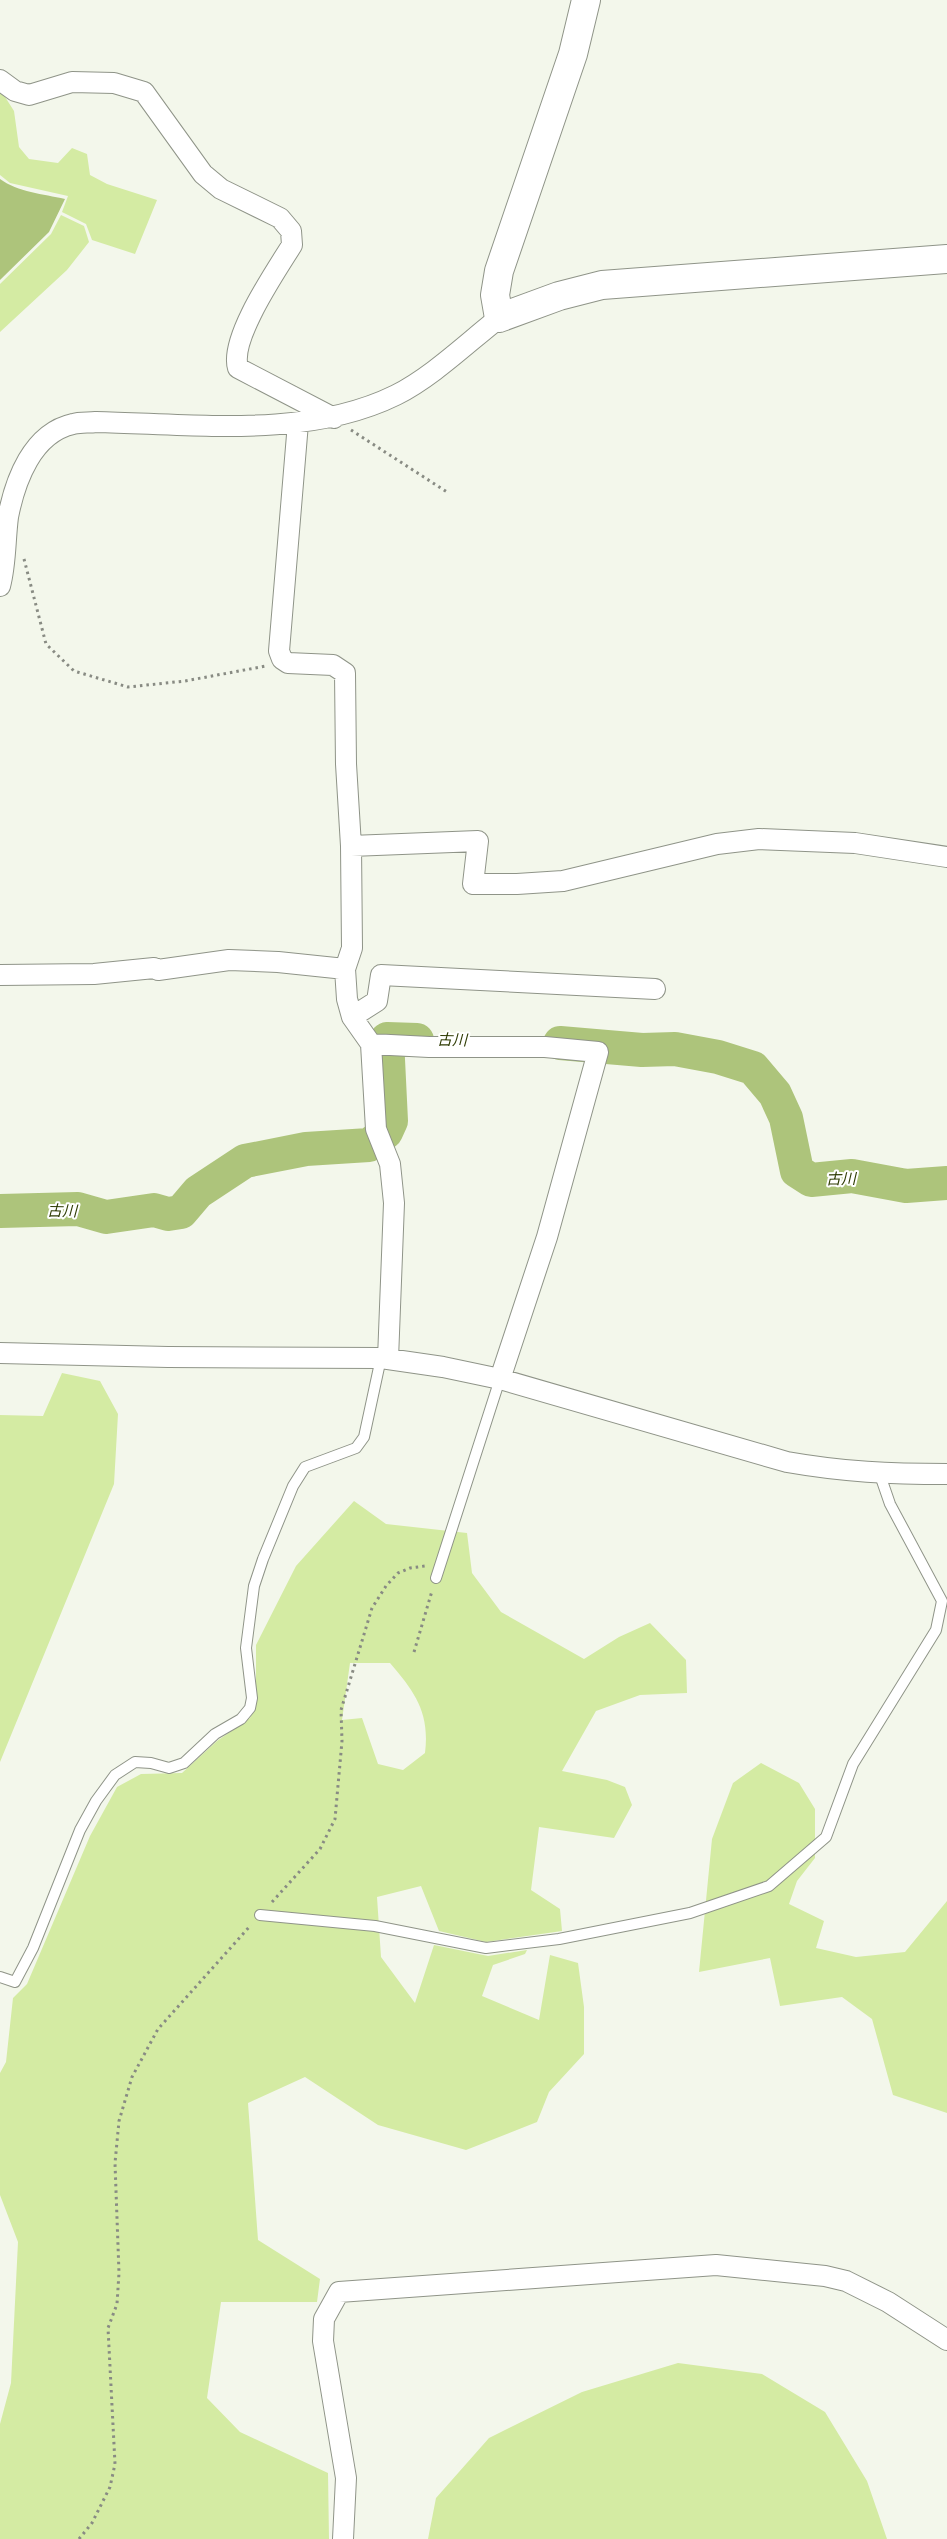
<svg xmlns="http://www.w3.org/2000/svg" width="947" height="2539" viewBox="0 0 947 2539" font-family="'Exo 2','Noto Sans JP',sans-serif">
	<rect width="100%" height="100%" fill="#f3f7eb"/>
	<path fill="#d4eba3" fill-rule="evenodd" d="M0,89l14,22 5,36 10,12 29,4 14,-15 15,6 3,21 17,9 50,16 -22,54 -43,-14 -6,-16 -24,-12 6,-16 -58,-13 -10,-8z
		M61,215l23,11 5,16 -22,28 -67,62v-48l51,-50z
		M62,1373l38,8 18,33 -4,70 -114,278v-347l43,1z
		M354,1501l32,23 81,9 5,40 29,39 83,47 35,-22 31,-14 36,37 1,33 -47,2 -44,16 -34,60 45,9 18,7 7,18 -18,33 -75,-11 -8,63 29,19 2,22 -76,11 -47,-11 -18,-45 -44,11 4,60 34,46 19,-58 54,11 39,-6 -2,4 -32,11 -11,31 57,24 11,-65 28,8 6,44v47l-35,38 -12,30 -71,28 -88,-25 -73,-48 -57,26 10,137 62,39 -3,23h-96l-14,96 33,34 88,41 1,66h-329v-115l11,-41 7,-141 -18,-47v-122l6,-11 7,-64 14,-14 63,-148 27,-49 24,-13 41,-1 35,-32 33,-23 6,-14v-59l40,-79zM350,1663h40c25,29 40,50 35,90l-22,17 -25,-6 -16,-46 -20,2z
		M761,1763l38,20 16,26v49l-18,23 -8,23 35,17 -8,27 40,9 49,-5 42,-51v212l-54,-18 -21,-76 -30,-22 -62,9 -10,-48 -71,14 13,-133 21,-56z
		M678,2363l84,11 63,38 42,69 20,58h-459l8,-41 53,-60 93,-46z"/>
	<path fill="#adc47b" d="M0,179c18,13 43,15 65,20l-16,33 -49,48z"/>
	<g fill="none" stroke-linecap="round" stroke-linejoin="round">
		<path stroke="#adc47b" stroke-width="34" d="M560,1043l82,7 33,-1 43,8 35,11 22,26 11,24 11,53 14,9 41,-4 54,10 41,-3
			M0,1211l78,-2 28,8 48,-7 14,4 13,-2 17,-20 47,-31 61,-12 63,-4 17,-13 5,-11 -4,-82 30,1"/>
		<defs>
			<path id="lane" d="M436,1578l64,-199
				M260,1915l115,11 111,22 73,-9 131,-26 79,-27 57,-49 27,-73 83,-134 6,-29 -52,-97 -10,-29
				M0,1977l15,5 18,-34 47,-118 16,-29 19,-26 20,-13 16,1 18,5 15,-5 31,-29 26,-15 9,-11 2,-10 -6,-50 8,-62 9,-27 30,-73 12,-19 51,-19 8,-11 17,-79"/>
			<path id="street" d="M0,80l15,11 14,4 43,-13 42,1 30,9 59,82 18,15 59,29 11,13 1,14c-16,26 -63,94 -54,123l96,50
				M298,423l-19,228 3,8 6,4 45,2 12,8 1,91 5,82 1,102 -7,21 2,30 5,18 19,27 5,85 14,35 4,39 -6,156
				M0,586c6,-22 5,-46 8,-69 7,-36 24,-84 65,-93 7,-2 16,-1 23,-2 97,2 211,17 300,-27 36,-18 71,-52 103,-77
				M351,846l127,-5 -5,43h44l46,-3 154,-37 42,-5 96,4 92,14
				M0,975l94,-1 60,-6 4,2 71,-10 49,2 67,7
				M352,1017l25,-16 4,-26 274,14
				M371,1044l58,3h116l53,5 -51,185 -47,142
				M0,1353l168,4 213,1 62,9 57,12 287,83c57,10 103,12 160,12
				M343,2539l3,-61 -23,-137 1,-22 15,-27 377,-27 109,11 21,5 42,21 59,38"/>
			<path id="secondary" d="M586,0l-13,54 -74,217 -4,24 4,23 60,-22 43,-11 345,-26"/>
		</defs>
		<use href="#lane" stroke="#8f9488" stroke-width="12"/>
		<use href="#street" stroke="#8f9488" stroke-width="22"/>
		<use href="#secondary" stroke="#8f9488" stroke-width="30"/>
		<path stroke="#888b83" stroke-width="3" stroke-dasharray="2.5 4" stroke-linecap="butt" d="M351,430l96,62
			M24,559l22,85 28,27 54,16 57,-6 81,-15
			M414,1652l18,-61
			M272,1902l48,-53 15,-30 7,-78 -1,-31 31,-102 14,-22 12,-13 12,-5 15,-2
			M79,2539l13,-16 18,-36 5,-23 -7,-136 9,-24 2,-31 -4,-110 4,-42 13,-44 26,-48 93,-104"/>
		<use href="#lane" stroke="#fff" stroke-width="10"/>
		<use href="#street" stroke="#fff" stroke-width="20"/>
		<use href="#secondary" stroke="#fff" stroke-width="28"/>
	</g>
	<g text-anchor="middle" stroke-width="4" stroke-linejoin="round" paint-order="stroke">
		<g font-size="15" font-style="italic" fill="#2f3c04" stroke="#fff">
			<text transform="translate(452 1040) rotate(1)" y="5">古川</text>
			<text transform="translate(841 1179) rotate(-1)" y="5">古川</text>
			<text transform="translate(62 1211) rotate(1)" y="5">古川</text>
		</g>
	</g>
</svg>
